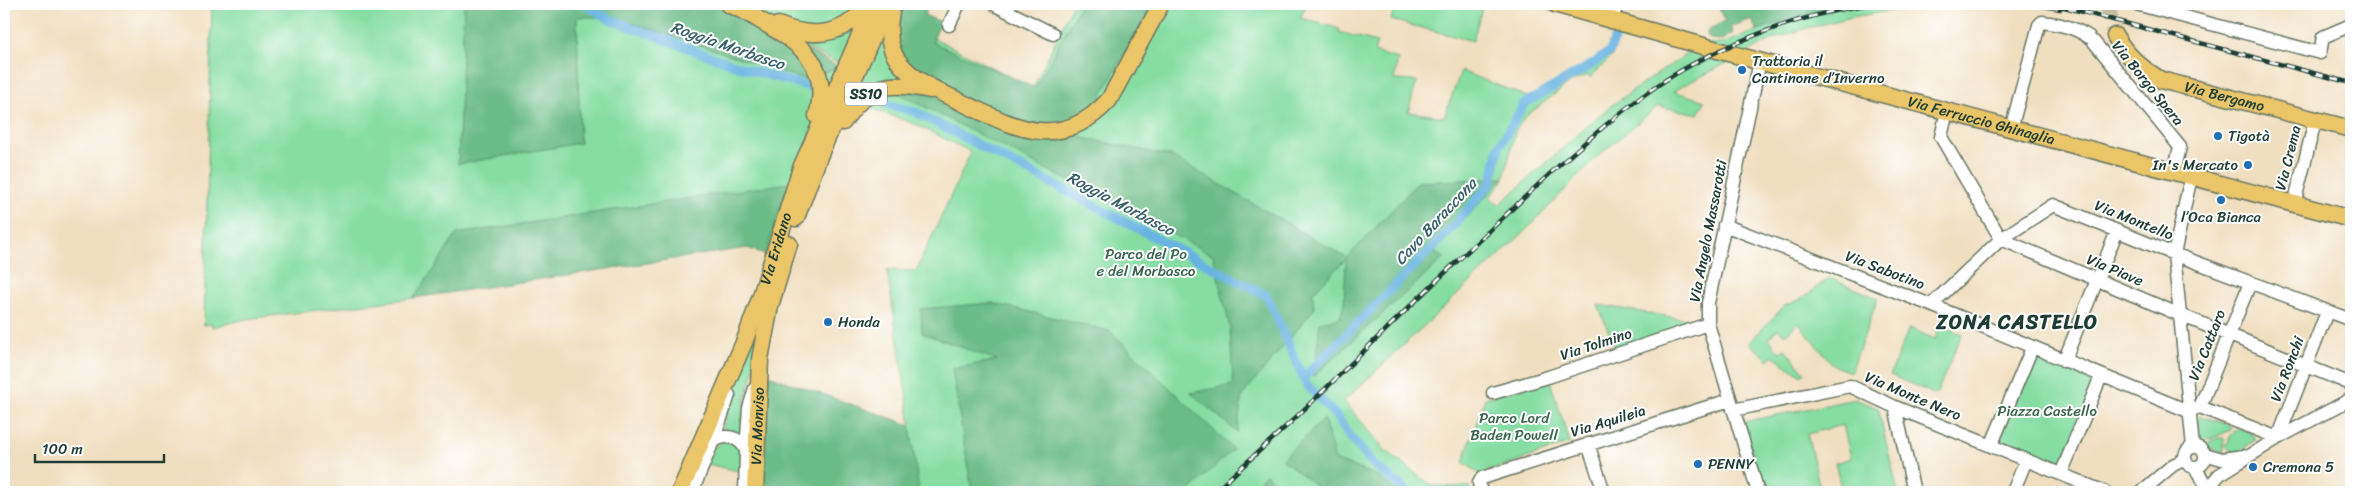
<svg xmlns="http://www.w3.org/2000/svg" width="2355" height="496" viewBox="0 0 2355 496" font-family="Sriracha,sans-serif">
	<rect width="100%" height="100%" fill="#fff"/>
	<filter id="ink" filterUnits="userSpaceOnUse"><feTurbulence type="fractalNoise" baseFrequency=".02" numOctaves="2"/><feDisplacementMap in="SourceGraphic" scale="10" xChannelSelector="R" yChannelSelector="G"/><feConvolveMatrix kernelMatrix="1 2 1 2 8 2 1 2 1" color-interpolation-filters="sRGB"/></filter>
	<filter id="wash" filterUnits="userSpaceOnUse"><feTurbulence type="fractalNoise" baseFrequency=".0096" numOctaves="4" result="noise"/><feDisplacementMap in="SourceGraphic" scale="20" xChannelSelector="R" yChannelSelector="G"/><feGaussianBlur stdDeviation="1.12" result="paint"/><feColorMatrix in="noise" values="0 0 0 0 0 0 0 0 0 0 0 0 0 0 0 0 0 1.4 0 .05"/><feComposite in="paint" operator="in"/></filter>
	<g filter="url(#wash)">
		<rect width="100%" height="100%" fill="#f0dfbf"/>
		<path fill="#85dda1" stroke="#528d6a" d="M212,4h493l157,77 2,-5 -89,-44 -20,-14 -36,-14h134l37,21 2,-4 44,18 97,49 40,-84h234l-7,14 40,11 -1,3 38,10 -3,10 24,7 -4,21 23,1 -9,31 36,5 17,-46 66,26 12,-3 69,-43 7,-19 5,1 -8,23 -22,22 -3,-3 -18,8 -44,34 -9,13 -13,51 -13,16 9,8 110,-98 92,-63 24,-1 59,-23 58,-16h130l-64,4 -56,9 -45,11 -36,12 -98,51 32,10 -7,13 -40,-8 -60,50 -74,76 -180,169 41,49 47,36 38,1 2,5h-704l5,-113 138,47 -24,-156 29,1 55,-119 -56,-28 -56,-20 -36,-4 -55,154 -21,-7 -330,47 -3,4 -168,21 -34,8v-3l-8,1z
			M1395,4h88l-10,37 -82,-21z
			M1829,278l49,20 -27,74 -17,-6 -36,-43 -13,12 -7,-6 -10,9 12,14 5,-3 20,24 -4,3 -29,-21 -3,5 -20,-17 35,-37 16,-6z
			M765,300l-11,71 -9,29 -3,36 -17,-5 -2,-4z
			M1598,305l98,16 -80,29z
			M1940,325l22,9 -26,61 -46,-20 19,-47 26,11z
			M2034,352l63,25 -38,93 -63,-26z
			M1550,381l20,62 -90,31 -17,-12 22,-64z
			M1855,399l23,9 20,84h-13l-1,-3 -15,3h-27l-7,-29 16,-5 -8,-33 -36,9 14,58h-56l-22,-70z
			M2201,416l29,9 1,5 -21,9 -9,-1c-6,-5 -6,-17 0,-22z
			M2237,429l14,4 4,7 -15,11h-9l-5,-5 5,-11z
			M2218,438h6l1,3 -2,12 -18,-7 2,-3z
			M726,439l16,10 1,23 -36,-8 7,-17z"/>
		<path fill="#6cbc87" stroke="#467c5e" d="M464,4h255l36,14 20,14 63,35 -32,13 -191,-63h-38l3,126 -122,21z
			M901,4h29l-6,11 17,7 -9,20 103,46 46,-84h71l-54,98 -20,14v21l93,19 176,102 71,-76 85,-4 -69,74 10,6 -130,118 6,-54 20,-4 4,-13 2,-46 -33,34 1,16 -72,87 -5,36 -46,-39 42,-8 -3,-57 -17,-73 -323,-166 40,5 -30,-31 -9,-37z
			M1717,4h41l-4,5 23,-5h65l-86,26 -4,-11 -22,8 3,6 -11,7 -12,-1 -3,-4 1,-5 17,-9z
			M788,183l-23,74v-3l-18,-6 -333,50 43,-64z
			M992,303l118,28 123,118 -45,43h-216l-20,-123 45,-9 -75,-27 -1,-24z
			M768,375l142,50 9,67h-155z
			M1324,419l11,41 43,16 19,16h-73l-42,-33z
			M1266,474l18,18h-36z"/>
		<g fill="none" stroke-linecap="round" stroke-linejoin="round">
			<path stroke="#68b3e1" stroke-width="9" d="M584,4l25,15 134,49 67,19
				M873,100l42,12 352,184 39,88 33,35 8,14 27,32 34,27
				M1303,378l145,-146 43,-49 8,-36 25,-43 67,-39 19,-14 4,-11"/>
		</g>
	</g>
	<g filter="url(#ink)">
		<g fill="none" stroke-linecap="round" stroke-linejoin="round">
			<path stroke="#c6bfa3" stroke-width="16" stroke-dasharray="16 8" stroke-linecap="butt" d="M2107,4l8,32"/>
			<defs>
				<path id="minor" d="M993,4l60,30
					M2136,4l184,49 3,-16 28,-12
					M1612,19l5,-15
					M949,25l10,-21
					M2094,42l86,105 -6,25
					M1947,111l-6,26 60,102 177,75 173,70
					M2011,129l28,-104 3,-3c17,2 32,5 47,15
					M2191,177l-17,77 19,193
					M2294,204l21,-83
					M1724,225l207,80 257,106 12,-4 50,-124
					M1931,305l70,-66 52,-34 121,49 177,66
					M2064,361l53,-130
					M1493,393l55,-16 160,-53
					M1895,407l19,85
					M2200,407l78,31 49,-126
					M1733,410l117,-24 45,21 210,85
					M713,441l16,-46
					M1588,444l16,48
					M1991,446l41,-98
					M2185 457a10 10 0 1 1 20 0a10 10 0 1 1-20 0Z
					M746,450l3,-42 6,-20
					M2205,454l17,5 22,-3
					M2195,468l16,24
					M2061,474l40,-98
					M692,492l21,-51c13,-7 26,-5 33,9l-1,42
					M1481,492l-2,-9 3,-5 248,-78
					M1758,492l-50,-168v-21l52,-242
					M2013,492l13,-32
					M2141,492l32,-27 12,-6
					M2210,492v-6l9,-11 59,-37 73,-39"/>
				<g id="major">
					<path d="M728,4l27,12"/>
					<path id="s1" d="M1555,4l166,47 630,168"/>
					<path d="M892,7c-4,18 -6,39 7,55 14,19 43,31 64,41 54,26 98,49 146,-3l52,-96"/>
					<path d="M746,12c43,26 88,44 71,104"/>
					<path d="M778,25c35,14 66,12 90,-21"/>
					<path id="s2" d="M2115,36c12,20 26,32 46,44l190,49"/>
					<path d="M843,122c25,-37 44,-42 87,-32"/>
					<path d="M796,218l24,-64 67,-150"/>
					<path id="s3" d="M680,492l65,-152 16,-44 40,-128 73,-164"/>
					<path id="s4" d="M755,492l5,-133 10,-53 19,-62"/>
				</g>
			</defs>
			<use href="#minor" stroke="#687665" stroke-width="15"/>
			<use href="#major" stroke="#687665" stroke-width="19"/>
			<use href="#minor" stroke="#fff" stroke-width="12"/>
			<use href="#major" stroke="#ebc669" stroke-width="16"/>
			<defs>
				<path id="rail" d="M2034,4l26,5
					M2053,4l298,79
					M1215,492c25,-24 51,-47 77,-71 53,-51 105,-103 159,-154 63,-59 124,-121 193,-172 62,-46 151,-80 227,-91"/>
			</defs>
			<use href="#rail" stroke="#1f3d34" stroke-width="4.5"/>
			<use href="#rail" stroke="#fff" stroke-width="2.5" stroke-dasharray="8" stroke-linecap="butt"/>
		</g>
	</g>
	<g fill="#1f6fb2" stroke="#fff" stroke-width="2">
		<circle cx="1742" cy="70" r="5"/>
		<circle cx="2218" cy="136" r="5"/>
		<circle cx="2248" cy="165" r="5"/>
		<circle cx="2221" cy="200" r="5"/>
		<circle cx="828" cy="322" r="5"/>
		<circle cx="1698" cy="464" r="5"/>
		<circle cx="2253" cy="467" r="5"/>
	</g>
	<g text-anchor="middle" stroke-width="4" stroke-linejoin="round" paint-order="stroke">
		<rect fill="#fff" stroke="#627771" stroke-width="1" x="845" y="82.5" width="42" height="23" rx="4"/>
		<g font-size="14" font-weight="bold" fill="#1f3d34">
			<text x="866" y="99">SS10</text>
		</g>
		<g font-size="15" fill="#1f3d34" stroke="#fff" text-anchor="start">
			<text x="1752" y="66">Trattoria il<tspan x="1752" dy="17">Cantinone d’Inverno</tspan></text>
			<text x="2228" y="141">Tigotà</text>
			<text x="2238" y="170" text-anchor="end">In's Mercato</text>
			<text x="2221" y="222" text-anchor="middle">l’Oca Bianca</text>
			<text x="838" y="327">Honda</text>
			<text x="1708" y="469">PENNY</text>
			<text x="2263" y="472">Cremona 5</text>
		</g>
		<g font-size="15" fill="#1f3d34" stroke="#fff">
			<text transform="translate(2148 83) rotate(51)" y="5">Via Borgo Spera</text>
			<text dy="5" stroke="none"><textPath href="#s2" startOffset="130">Via Bergamo</textPath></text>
			<text dy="5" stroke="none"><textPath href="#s1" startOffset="442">Via Ferruccio Ghinaglia</textPath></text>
			<text transform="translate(2288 158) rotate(-76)" y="5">Via Crema</text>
			<text transform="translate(2134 220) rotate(22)" y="5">Via Montello</text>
			<text transform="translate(1708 231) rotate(-79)" y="5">Via Angelo Massarotti</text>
			<text dy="5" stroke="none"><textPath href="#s3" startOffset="262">Via Eridano</textPath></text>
			<text transform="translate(1885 270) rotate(21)" y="5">Via Sabotino</text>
			<text transform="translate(2115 270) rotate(23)" y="5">Via Piave</text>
			<text transform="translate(1596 344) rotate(-18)" y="5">Via Tolmino</text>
			<text transform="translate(2207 345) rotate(-68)" y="5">Via Cattaro</text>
			<text transform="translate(2287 369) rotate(-69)" y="5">Via Ronchi</text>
			<text transform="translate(1913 396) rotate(23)" y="5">Via Monte Nero</text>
			<text transform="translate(1608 421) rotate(-17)" y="5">Via Aquileia</text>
			<text dy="5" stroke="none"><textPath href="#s4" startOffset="66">Via Monviso</textPath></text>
		</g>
		<g font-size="15" fill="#38654f" stroke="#fff">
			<text x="1146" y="259">Parco del Po<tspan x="1146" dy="17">e del Morbasco</tspan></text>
			<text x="2047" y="416">Piazza Castello</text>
			<text x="1514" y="423">Parco Lord<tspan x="1514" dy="17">Baden Powell</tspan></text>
		</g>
		<g font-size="16" font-style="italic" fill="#356068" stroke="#fff">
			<text transform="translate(728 45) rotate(19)" y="6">Roggia Morbasco</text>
			<text transform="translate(1121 203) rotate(28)" y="6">Roggia Morbasco</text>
			<text transform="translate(1435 221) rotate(-47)" y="6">Cavo Baraccona</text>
		</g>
		<g font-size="20" font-weight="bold" letter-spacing="1" fill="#1f3d34" stroke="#fff">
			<text x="2017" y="329">ZONA CASTELLO</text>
		</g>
	</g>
	<rect width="2355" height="496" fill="none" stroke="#fff" stroke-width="20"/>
	<path d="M35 454v8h129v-8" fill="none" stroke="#1f3d34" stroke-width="2.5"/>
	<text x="42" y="454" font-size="15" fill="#1f3d34" stroke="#ffffff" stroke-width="4" paint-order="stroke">100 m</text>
</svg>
